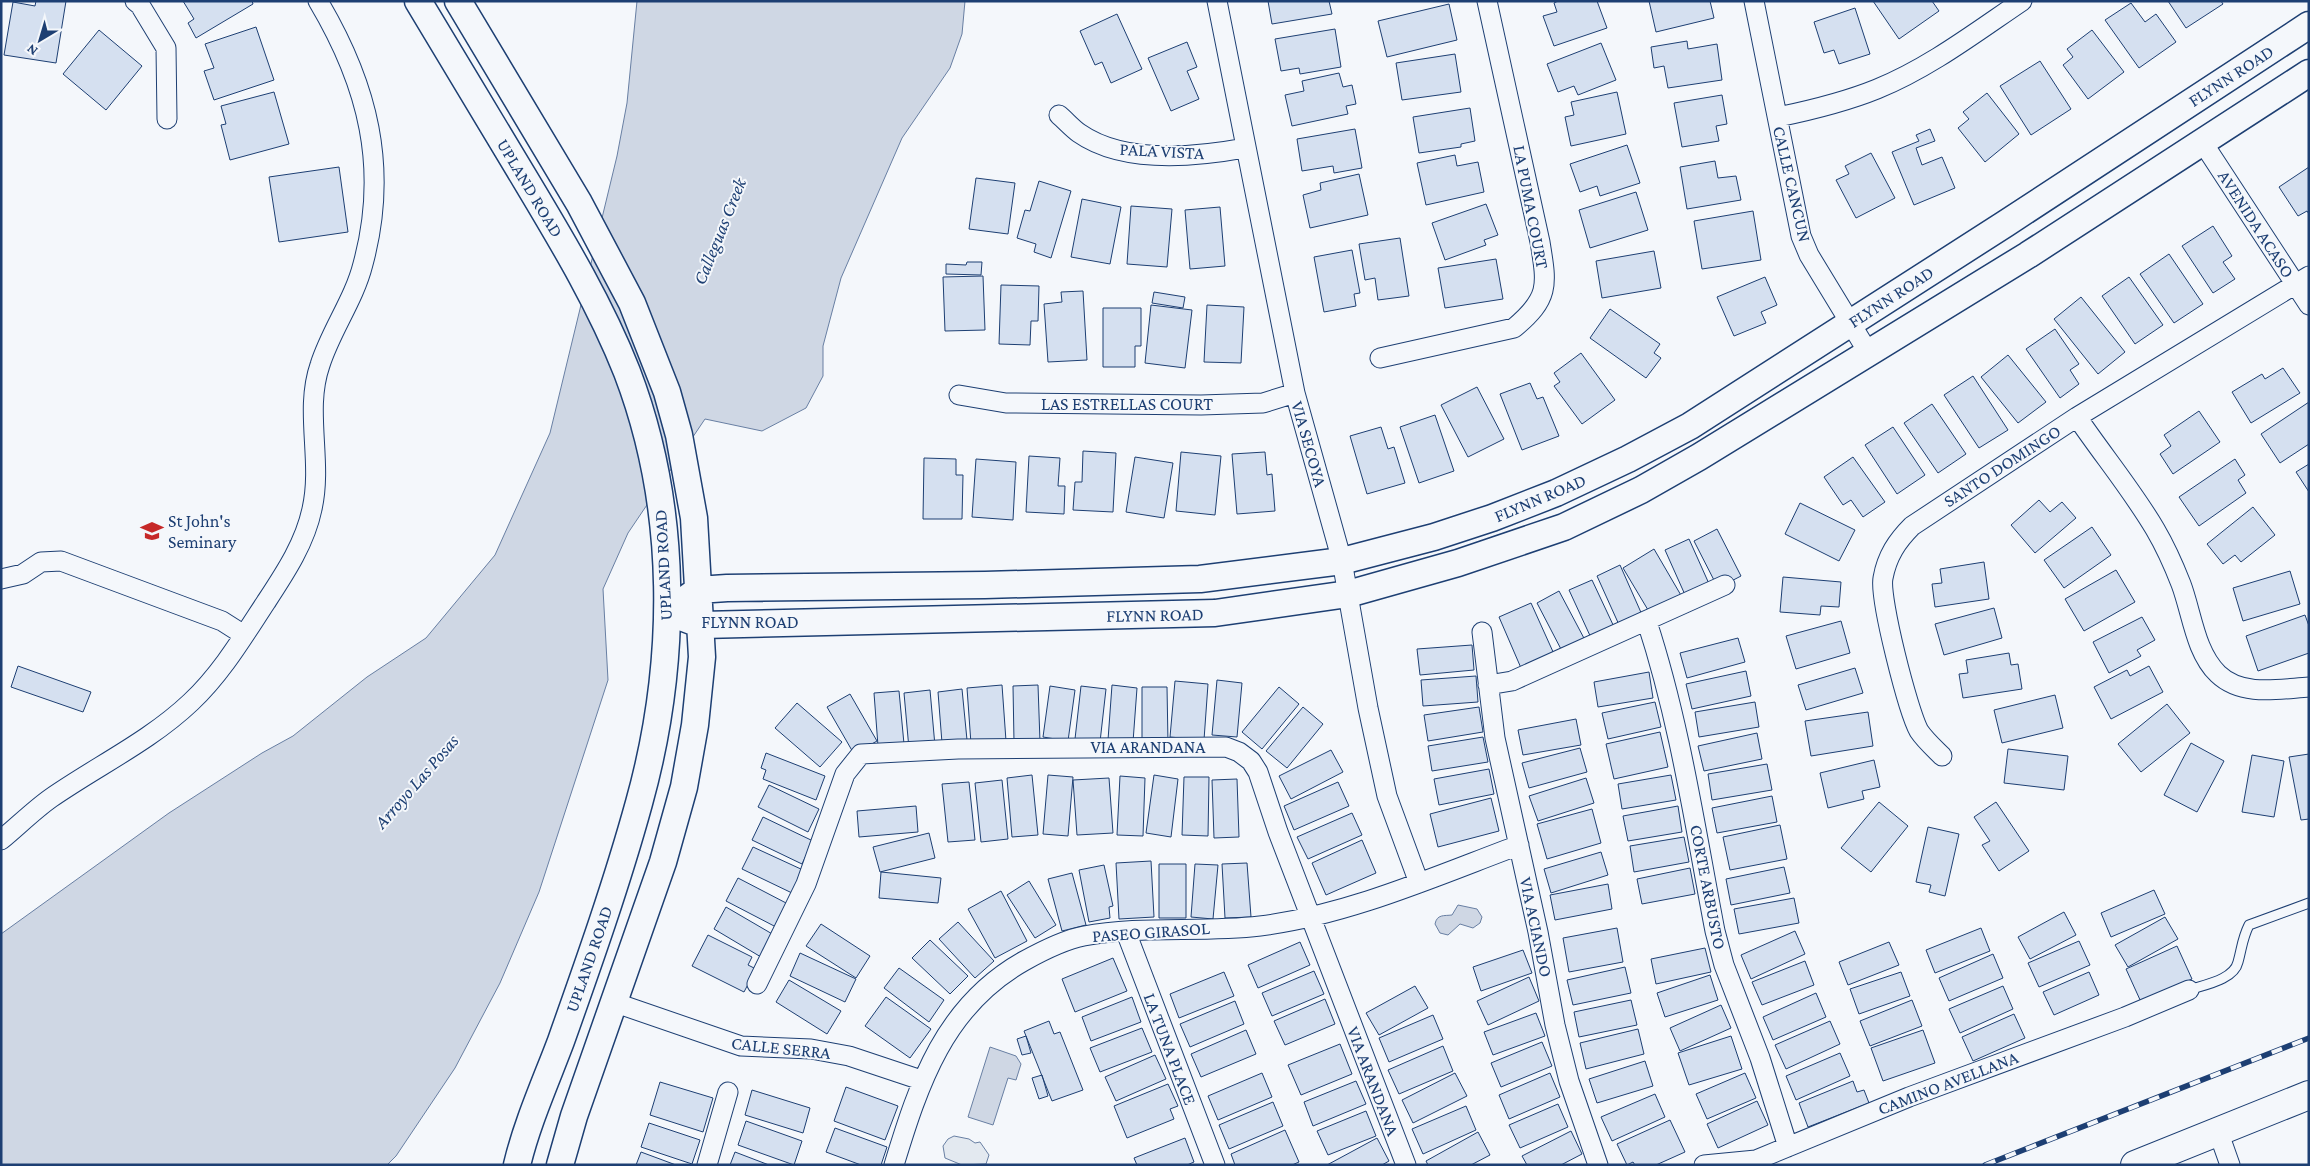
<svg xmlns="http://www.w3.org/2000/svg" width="2310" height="1166" viewBox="0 0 2310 1166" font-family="'Crimson Pro',serif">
	<rect width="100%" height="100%" fill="#f4f7fb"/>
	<path fill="#e3e9f0" stroke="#687fa3" d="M954,1136l15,3 6,4 5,-1 9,13 -3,9 -24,1 -17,-7 -2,-12 5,-7z"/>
	<path fill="#cfd7e4" stroke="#687fa3" d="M637,1h328l-3,33 -12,34 -48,70 -61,140 -18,68v30l-17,32 -44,23 -57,-12 -77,114 -25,56 5,91 -69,212 -39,91 -45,85 -59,88 -9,9h-386v-231l168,-121 93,-60 31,-17 74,-59 59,-39 69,-83 55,-122 67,-277 10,-53z
		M1458,905l19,4 5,8 -2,6 -7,5 -13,-4 -12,11 -8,-2 -5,-9c2,-10 9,-8 17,-9z
		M990,1047l26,9 5,8 -5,16 -8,-2 -15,47 -25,-8z"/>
	<path fill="#d5e0f0" stroke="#1d3f73" d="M36,1h30l-10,62 -52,-8 9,-53 22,4z
		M183,1h69l1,3 -57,34 -8,-15 6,-4z
		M1268,1h61l3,13 -60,10z
		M1558,1h39l10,27 -53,18 -11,-30 14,-4 -3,-9z
		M1649,1h61l4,17 -58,14z
		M1873,1h59l7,10 -40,28z
		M2168,1h53l2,3 -37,24z
		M2131,3l14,19 11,-8 20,28 -37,26 -34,-48z
		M1449,4l8,36 -70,17 -9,-36z
		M1855,8l15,46 -31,10 -5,-14 -10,3 -10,-31z
		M1117,14l25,55 -31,14 -9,-21 -7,3 -15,-34z
		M256,27l18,53 -60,20 -10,-29 10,-3 -9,-24z
		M1335,29l6,38 -41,7 -1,-6 -18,3 -6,-32z
		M99,30l43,36 -36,44 -43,-36z
		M2092,30l32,42 -36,27 -25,-34 10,-8 -6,-8z
		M1687,41l1,8 29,-5 5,36 -54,8 -4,-22 -10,2 -3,-21z
		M1187,42l10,25 -10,4 12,28 -28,12 -23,-53z
		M1601,43l15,37 -38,15 -4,-9 -16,6 -11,-28z
		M1455,54l6,38 -59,8 -6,-37z
		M2040,61l31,48 -40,26 -31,-49z
		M1339,73l4,14 9,-2 4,19 -10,2 2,8 -56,12 -7,-31 19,-4 -2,-10z
		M274,92l15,52 -59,16 -9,-35 5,-1 -5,-18z
		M1617,92l9,42 -55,12 -6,-29 9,-2 -3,-13z
		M1987,93l32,41 -34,28 -27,-34 11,-9 -6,-7z
		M1722,95l5,29 -11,2 3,15 -37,6 -8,-44z
		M1470,108l5,33 -14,3v3l-42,6 -6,-36z
		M1355,129l7,39 -28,5 -1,-7 -31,5 -5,-32z
		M1930,129l5,12 -19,7 6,17 20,-8 13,31 -41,17 -22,-53 27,-11 -3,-6z
		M1627,145l13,38 -40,13 -3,-10 -17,6 -10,-28z
		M1871,153l24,45 -39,20 -20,-38 13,-6 -4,-8z
		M1455,155l2,11 21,-4 6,30 -58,13 -9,-42z
		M1715,161l3,17 18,-2 5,24 -54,9 -7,-42z
		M339,167l9,65 -69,10 -10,-65z
		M2309,167v47l-2,-3 -9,5 -19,-29z
		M1359,174l9,41 -58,13 -7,-33 18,-5 -1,-7z
		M976,178l39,5 -7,51 -39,-5z
		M1039,181l32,10 -20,67 -17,-6 2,-8 -19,-6 8,-28 5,1z
		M1636,192l12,38 -58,18 -11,-38z
		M1082,199l39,8 -11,57 -39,-7z
		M1486,204l12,31 -14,5 2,5 -41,15 -13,-37z
		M1131,206l41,3 -5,58 -40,-3z
		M1220,207l5,59 -35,3 -5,-59z
		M1753,211l8,49 -59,9 -8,-48z
		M2213,226l19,30 -9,6 12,17 -22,14 -31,-47z
		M1400,238l9,58 -31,4 -3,-22 -10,2 -6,-36z
		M1352,250l8,43 -6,1 2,12 -32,6 -10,-55z
		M1654,251l7,37 -59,10 -6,-37z
		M2169,254l34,50 -29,19 -34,-49z
		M1496,259l7,40 -58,9 -7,-40z
		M967,262h15l-1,13 -35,-1v-10l20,1z
		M983,276l2,54 -40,1 -2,-54z
		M1765,277l12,28 -16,7 5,11 -32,13 -17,-39z
		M2129,277l34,48 -28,19 -33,-48z
		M1001,285l38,1 -1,35h-7l-1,24 -31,-1z
		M1083,291l4,69 -39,2 -4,-58 18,-2 -1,-10z
		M1154,292l31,5 -2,11 -31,-5z
		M2081,297l44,55 -27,22 -44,-55z
		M1151,305l41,5 -7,58 -40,-5z
		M1207,305l37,2 -3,56 -37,-1z
		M1103,308h38v38h-6v21h-32z
		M1610,309l50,35 -6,9 7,5 -15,20 -56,-40z
		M2055,329l24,35 -9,6 9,14 -19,14 -34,-49z
		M1581,353l34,47 -33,24 -28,-38 6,-4 -6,-9z
		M2008,355l38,47 -28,21 -37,-46z
		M2283,368l17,25 -49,30 -19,-31 30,-18 3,5z
		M1973,376l35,54 -29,18 -35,-53z
		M1530,383l7,16 6,-2 16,39 -37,14 -22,-56z
		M1477,387l27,52 -36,18 -27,-52z
		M2309,402v42l-29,19 -19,-29z
		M1932,404l34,50 -28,19 -34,-50z
		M2199,411l21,31 -47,32 -13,-20 11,-8 -7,-11z
		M1435,415l19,56 -35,12 -19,-56z
		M1381,427l7,22 6,-2 11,36 -38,11 -17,-58z
		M1893,427l32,48 -28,19 -32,-49z
		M1083,451l33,2 -3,59 -40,-2 2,-28h7z
		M1181,452l40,4 -6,59 -39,-4z
		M1265,452l2,23 5,-1 3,37 -38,3 -5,-60z
		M1029,456l31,2 -2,28h7l-1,28 -38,-2z
		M1135,457l38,6 -9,55 -38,-6z
		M1853,457l32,45 -22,15 -12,-17 -8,5 -19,-28z
		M924,458l32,1v16h7l-1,44h-39z
		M976,459l40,3 -3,58 -41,-3z
		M2235,459l10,16 -7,5 8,13 -47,33 -20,-29z
		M2309,464v28l-13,-20z
		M2039,500l11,12 12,-10 14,16 -41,35 -24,-28z
		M1800,503l55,27 -16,31 -54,-27z
		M2253,507l22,28 -34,27 -6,-7 -12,9 -16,-20z
		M2092,527l19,28 -47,33 -20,-28z
		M1717,529l24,47 -23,12 -24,-47z
		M1689,539l21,47 -24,11 -21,-47z
		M1654,549l28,48 -31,18 -28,-47z
		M1984,562l5,37 -54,8 -3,-23 10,-1 -2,-14z
		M1620,565l23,52 -23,10 -23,-51z
		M2116,570l19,32 -51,29 -19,-32z
		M2290,571l10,33 -57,17 -10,-33z
		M1783,577l58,5 -2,25 -18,-1 -1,9 -40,-3z
		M1592,580l23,49 -23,11 -23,-50z
		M1559,591l27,51 -23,11 -26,-50z
		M1531,603l23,51 -33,14 -22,-51z
		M1994,608l8,30 -58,17 -9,-31z
		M2305,615l4,11v27l-51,18 -12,-35z
		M2142,617l13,23 -18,10 4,6 -32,17 -16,-31z
		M1841,621l9,32 -54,16 -10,-33z
		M1738,638l7,24 -58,16 -7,-25z
		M1472,645l2,25 -54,5 -3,-26z
		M2009,653l2,12 7,-1 4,25 -59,9 -4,-24 9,-1 -2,-13z
		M18,666l73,26 -8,20 -72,-25z
		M2149,666l14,26 -52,27 -17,-32 33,-17 3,6z
		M1855,668l8,25 -57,17 -8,-25z
		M1746,671l5,25 -59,13 -6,-25z
		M1649,672l4,26 -55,9 -4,-25z
		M1476,676l2,26 -55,4 -2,-26z
		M1217,680l25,3 -5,54 -25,-2z
		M1175,681l33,3 -4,56 -34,-3z
		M1002,685l4,56 -35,3 -4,-56z
		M1038,685l2,57h-26l-1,-56z
		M1112,685l25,3 -4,54 -25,-2z
		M1050,686l25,4 -7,51 -25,-4z
		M1081,686l25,3 -6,53 -25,-3z
		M1142,687h25l1,56h-26z
		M1279,687l20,17 -37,45 -20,-17z
		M962,689l5,51 -25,3 -4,-51z
		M930,690l5,56 -26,3 -5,-56z
		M899,691l5,53 -26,2 -4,-53z
		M850,694l27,47 -23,13 -27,-47z
		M2055,695l8,33 -61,15 -8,-33z
		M1655,702l6,25 -53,12 -6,-26z
		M1755,702l4,25 -60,10 -4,-25z
		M797,703l45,39 -22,25 -45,-39z
		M2167,704l23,29 -49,39 -23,-28z
		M1303,707l20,17 -36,44 -21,-17z
		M1479,707l4,25 -55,9 -4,-26z
		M1868,712l5,34 -62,10 -6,-35z
		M1576,719l5,26 -58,10 -5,-25z
		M1660,732l8,35 -54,12 -8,-35z
		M1757,733l5,26 -58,12 -6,-25z
		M1483,737l5,25 -56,9 -4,-25z
		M2191,743l33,18 -27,51 -33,-17z
		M1580,748l7,24 -58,16 -7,-25z
		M2008,749l60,7 -4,34 -60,-7z
		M1331,750l12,22 -52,27 -12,-23z
		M766,753l59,23 -9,24 -53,-21 3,-9 -5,-2z
		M2309,754v65l-8,1 -12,-63z
		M2252,755l32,6 -10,56 -32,-5z
		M1874,760l6,27 -18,4 2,8 -36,9 -8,-35z
		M1767,764l5,26 -60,10 -4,-26z
		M1489,769l5,25 -55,11 -5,-26z
		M1032,775l6,60 -26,2 -5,-59z
		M1048,775l25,2 -5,59 -25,-2z
		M1154,775l24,4 -7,58 -25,-4z
		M1671,775l5,25 -54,9 -4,-25z
		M1120,776l25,2 -2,58 -26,-1z
		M1184,777h25l-1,59 -26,-1z
		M1109,778l4,55 -36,2 -4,-55z
		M1586,778l8,25 -56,18 -9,-25z
		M1237,779l2,58 -25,1 -2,-58z
		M1002,780l6,59 -27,3 -6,-59z
		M969,782l6,58 -27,2 -6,-58z
		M1338,782l11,24 -55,24 -10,-24z
		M769,785l50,24 -11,23 -50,-25z
		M1772,796l5,26 -60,11 -5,-25z
		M1491,798l8,33 -61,16 -8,-33z
		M1879,802l29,24 -37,46 -30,-24z
		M1996,802l33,49 -30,20 -17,-26 8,-4 -16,-24z
		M916,806l2,26 -59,5 -2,-26z
		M1678,806l4,26 -54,9 -5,-25z
		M1592,809l9,34 -54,16 -10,-35z
		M1352,813l10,22 -54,24 -11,-22z
		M763,817l50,24 -11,23 -50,-24z
		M1780,825l7,34 -57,11 -7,-33z
		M1928,827l31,7 -14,62 -16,-4 2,-7 -15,-3z
		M929,833l6,25 -55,14 -7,-25z
		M1684,837l5,25 -55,10 -4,-26z
		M1362,840l14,33 -50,22 -14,-32z
		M753,847l50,23 -11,23 -50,-24z
		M1601,852l7,23 -57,18 -7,-24z
		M1151,861l3,56 -35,2 -3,-56z
		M1247,863l4,54 -26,1 -3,-54z
		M1159,864h27v54h-27z
		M1195,864l23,1 -5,54 -22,-2z
		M1104,865l9,41 -4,1 1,11 -21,4 -10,-52z
		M1784,867l6,26 -59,12 -5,-26z
		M1690,868l5,26 -53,10 -5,-25z
		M881,872l60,6 -3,25 -59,-5z
		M1072,873l14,52 -24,6 -14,-52z
		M738,878l50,26 -12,23 -50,-26z
		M1029,881l27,44 -21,13 -28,-43z
		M1608,884l4,25 -57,11 -5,-25z
		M2154,890l11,24 -54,23 -10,-24z
		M1001,891l26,50 -32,17 -27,-49z
		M1794,898l5,25 -60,11 -5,-25z
		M726,907l48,28 -13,22 -47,-28z
		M2064,912l12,23 -46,24 -12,-22z
		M2165,917l13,22 -50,28 -13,-22z
		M958,922l36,39 -19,17 -36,-39z
		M821,924l49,32 -14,22 -50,-32z
		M1617,928l6,34 -54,10 -6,-34z
		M1981,928l9,23 -55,22 -9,-23z
		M1795,931l10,23 -54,25 -10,-24z
		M708,935l44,22 -4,8 8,4 -12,23 -52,-26z
		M930,940l38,36 -18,18 -38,-36z
		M2079,941l11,24 -51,22 -11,-24z
		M1300,942l10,23 -52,23 -10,-23z
		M1889,942l10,23 -51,20 -9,-23z
		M2177,946l15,33 -51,23 -15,-33z
		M1705,948l6,24 -55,12 -5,-25z
		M1523,950l9,23 -51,18 -8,-24z
		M800,953l56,26 -11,23 -55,-26z
		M1993,954l10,24 -54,23 -10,-23z
		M1113,958l14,33 -52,21 -13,-33z
		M1805,961l9,24 -52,20 -10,-23z
		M1625,967l6,26 -58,12 -6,-25z
		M899,968l45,32 -15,22 -45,-34z
		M1314,971l10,23 -52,22 -10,-23z
		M1224,972l10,24 -55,22 -9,-24z
		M1901,972l9,24 -51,18 -9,-25z
		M2089,972l10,23 -45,20 -11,-23z
		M1710,975l8,25 -53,17 -8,-24z
		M1529,977l10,24 -51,24 -11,-24z
		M789,980l52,31 -14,23 -51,-32z
		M1415,986l13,22 -49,27 -13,-22z
		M2003,986l10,23 -53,24 -11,-24z
		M1816,993l10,24 -53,23 -10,-23z
		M886,997l45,32 -21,29 -45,-32z
		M1132,997l9,25 -50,19 -9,-24z
		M1325,999l10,25 -50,21 -11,-24z
		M1631,1000l6,25 -58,12 -5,-25z
		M1912,1000l10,26 -52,20 -10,-25z
		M1235,1001l9,23 -54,23 -10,-23z
		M1721,1005l10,23 -51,23 -10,-23z
		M1536,1013l9,23 -52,19 -9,-23z
		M2014,1014l11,24 -52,23 -11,-24z
		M1433,1015l10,24 -54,23 -10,-24z
		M1049,1021l5,13 6,-2 23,58 -31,11 -28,-70z
		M1830,1021l10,23 -54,25 -11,-24z
		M1142,1028l10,24 -52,20 -10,-24z
		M1638,1029l6,25 -58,15 -6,-26z
		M1246,1030l10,24 -55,23 -10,-23z
		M1923,1030l12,33 -52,18 -12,-33z
		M1026,1036l5,17 -9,2 -5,-16z
		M1731,1036l11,33 -53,16 -11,-32z
		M1542,1042l10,24 -51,21 -10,-24z
		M1340,1044l12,30 -51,21 -13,-30z
		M1443,1046l10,25 -54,23 -11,-24z
		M1840,1053l10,23 -54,24 -10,-24z
		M1155,1055l11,24 -50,22 -11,-24z
		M1645,1061l8,25 -56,17 -8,-24z
		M1262,1073l10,24 -54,23 -10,-24z
		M1455,1073l12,23 -54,27 -11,-23z
		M1550,1073l10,24 -51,22 -10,-24z
		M1745,1073l11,25 -49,21 -11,-25z
		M1042,1075l6,21 -9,3 -7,-21z
		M1356,1081l10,23 -53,22 -9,-24z
		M1853,1081l4,11 7,-2 5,13 -61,24 -9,-24z
		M660,1082l53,16 -10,34 -53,-17z
		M1168,1084l10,22 -8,3 4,10 -47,19 -13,-32z
		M846,1087l52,19 -13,34 -51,-19z
		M752,1090l58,18 -7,25 -58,-18z
		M1655,1094l10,23 -53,24 -11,-24z
		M1757,1101l11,24 -50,23 -11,-24z
		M1273,1102l10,24 -54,23 -10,-24z
		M1558,1104l10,23 -48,21 -11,-23z
		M1466,1106l10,24 -53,24 -11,-25z
		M1366,1111l10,25 -48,19 -11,-24z
		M1670,1120l15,32 -29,13h-21l-2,-3 -6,3 -10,-21z
		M746,1121l56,20 -8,24 -56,-20z
		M649,1123l51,17 -8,24 -51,-17z
		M835,1128l52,19 -6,18h-20l-35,-13z
		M1285,1130l14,32 -7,3h-57l-4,-11z
		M1571,1131l11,23 -21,11h-34l-5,-9z
		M1478,1132l12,23 -19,10h-43l-2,-4z
		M1185,1138l9,24 -7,3h-50l-3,-7z
		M1377,1138l12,23 -7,4h-55z
		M641,1152l35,13h-40z
		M735,1152l34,13h-39z"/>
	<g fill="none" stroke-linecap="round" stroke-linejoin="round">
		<defs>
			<path id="lane" d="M2189,990c14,-5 45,-10 49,-28 4,-14 4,-23 11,-37l60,-22"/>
			<path id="street" d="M135,1l5,4 26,43 1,71
				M1217,1l78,392 47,168 26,147 19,88 32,87
				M1754,1l47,235 8,19 59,97
				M1059,115c7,6 13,13 20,18 44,31 117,24 166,15
				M1778,117c34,-7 67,-15 99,-28 52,-21 99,-57 145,-88
				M2203,143l106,162
				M1380,358l134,-30c36,-30 33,-43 26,-86l-53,-241
				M959,395l47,8 195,2 62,-2 32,-10
				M2077,417c25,37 55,73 78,112 10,17 19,37 26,55 11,29 14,68 37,90 24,23 61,15 91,13
				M1,579l22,-5 18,-12 20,-1 161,60 22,14
				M1647,622c33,101 48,205 68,309l9,34 36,93 28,89
				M1482,632l13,106 43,194 17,93 14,56 29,84
				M1488,685l24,-4 213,-96
				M1942,756c-8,-8 -17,-16 -23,-25 -11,-20 -40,-133 -36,-153 4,-22 14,-37 29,-52l165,-109 232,-141
				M1,840c17,-14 33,-30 50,-42 46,-32 99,-57 140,-96 30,-28 52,-65 75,-100 19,-29 39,-59 46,-93 11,-48 -8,-98 8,-144 11,-35 34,-65 43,-101 26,-96 5,-179 -45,-263
				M1126,932l89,233
				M757,984l49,-100 39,-110 16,-20 97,-5 268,-2 13,5 12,9 7,11 20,60 128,333
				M613,1002l128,44 70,3 38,7 72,24
				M2218,1131l12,34
				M707,1165l21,-73
				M894,1165c25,-82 50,-159 130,-204 18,-10 39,-21 60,-25 57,-11 118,-3 176,-10 88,-11 176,-50 259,-81
				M1704,1165l52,-5 153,-63 216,-80 64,-27"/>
			<path id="secondary" d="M418,1c37,61 73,122 110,183 36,60 73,122 99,188 52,136 51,291 12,431 -22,80 -50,159 -78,238 -15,40 -34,82 -44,124
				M458,1l121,202 53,100 35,89 12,43 15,83 8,139 -7,68 -11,62 -21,75 -89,254 -14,49
				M668,612l30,-22 29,-2 258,-3 215,-6 142,-18 92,-24 58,-19 64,-25 72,-34 62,-33 315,-202 304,-199
				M668,612l34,13 513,-12 133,-19 110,-31 106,-36 77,-37 58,-33 329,-202 281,-182"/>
			<path id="primary" d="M2135,1165l174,-70"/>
		</defs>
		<use href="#lane" stroke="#1d3f73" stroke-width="11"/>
		<use href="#street" stroke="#1d3f73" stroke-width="21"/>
		<use href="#secondary" stroke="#1d3f73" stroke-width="29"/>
		<use href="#primary" stroke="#1d3f73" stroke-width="30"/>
		<use href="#lane" stroke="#f4f7fb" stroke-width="9"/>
		<use href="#street" stroke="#f4f7fb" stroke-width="19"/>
		<use href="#secondary" stroke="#f4f7fb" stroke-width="26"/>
		<use href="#primary" stroke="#f4f7fb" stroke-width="28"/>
		<defs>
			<path id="rail" d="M1985,1165l324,-127"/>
		</defs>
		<use href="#rail" stroke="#1d3f73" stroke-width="5.5"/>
		<use href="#rail" stroke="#f4f7fb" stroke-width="4" stroke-dasharray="11" stroke-linecap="butt"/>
	</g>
	<defs>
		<symbol id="university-bare" viewBox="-9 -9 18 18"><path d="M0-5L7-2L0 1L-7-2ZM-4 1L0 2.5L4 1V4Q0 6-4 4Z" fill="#c62828" stroke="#f4f7fb" stroke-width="2.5" paint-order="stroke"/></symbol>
	</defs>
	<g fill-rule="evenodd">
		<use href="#university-bare" x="136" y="515" width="32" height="32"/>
	</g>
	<g text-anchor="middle" stroke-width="4" stroke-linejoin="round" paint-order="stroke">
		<g font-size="18" fill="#1d3f73" stroke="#f4f7fb">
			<text transform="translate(2231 76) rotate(-33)" y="6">FLYNN ROAD</text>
			<text transform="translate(1162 151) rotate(3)" y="6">PALA VISTA</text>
			<text transform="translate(1792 184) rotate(77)" y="6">CALLE CANCUN</text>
			<text transform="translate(530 188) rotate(59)" y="6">UPLAND ROAD</text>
			<text transform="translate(1531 207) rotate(79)" y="6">LA PUMA COURT</text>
			<text transform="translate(2256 224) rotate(57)" y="6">AVENIDA ACASO</text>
			<text transform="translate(1891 297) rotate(-33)" y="6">FLYNN ROAD</text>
			<text x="1127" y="410">LAS ESTRELLAS COURT</text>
			<text transform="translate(1309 444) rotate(74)" y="6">VIA SECOYA</text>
			<text transform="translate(2002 466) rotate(-33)" y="6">SANTO DOMINGO</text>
			<text transform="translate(1540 498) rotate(-23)" y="6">FLYNN ROAD</text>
			<text transform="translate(663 565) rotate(-93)" y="6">UPLAND ROAD</text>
			<text transform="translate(1155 615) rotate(-1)" y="6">FLYNN ROAD</text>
			<text x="750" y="628">FLYNN ROAD</text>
			<text x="1148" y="753">VIA ARANDANA</text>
			<text transform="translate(1708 887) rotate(79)" y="6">CORTE ARBUSTO</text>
			<text transform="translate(1536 927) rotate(78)" y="6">VIA ACIANDO</text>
			<text transform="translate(1151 932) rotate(-4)" y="6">PASEO GIRASOL</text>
			<text transform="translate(589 959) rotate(-71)" y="6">UPLAND ROAD</text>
			<text transform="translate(781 1048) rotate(6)" y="6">CALLE SERRA</text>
			<text transform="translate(1170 1049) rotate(69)" y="6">LA TUNA PLACE</text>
			<text transform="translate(1373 1081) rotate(69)" y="6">VIA ARANDANA</text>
			<text transform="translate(1948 1083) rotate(-21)" y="6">CAMINO AVELLANA</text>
		</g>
		<g font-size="18" fill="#1d3f73" stroke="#f4f7fb" text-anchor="start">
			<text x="168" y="527">St John's<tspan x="168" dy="21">Seminary</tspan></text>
		</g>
		<g font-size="19" font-style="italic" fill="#1d3f73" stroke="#f4f7fb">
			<text transform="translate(719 231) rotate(-68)" y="7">Calleguas Creek</text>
			<text transform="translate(416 781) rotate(-49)" y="7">Arroyo Las Posas</text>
		</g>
	</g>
	<rect width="2310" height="1166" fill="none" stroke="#1d3f73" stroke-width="5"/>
	<g transform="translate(40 40) rotate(218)" stroke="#f4f7fb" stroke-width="4" paint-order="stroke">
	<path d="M0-4L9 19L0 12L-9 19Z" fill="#1d3f73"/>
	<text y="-8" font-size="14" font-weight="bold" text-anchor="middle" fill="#1d3f73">N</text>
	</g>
</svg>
